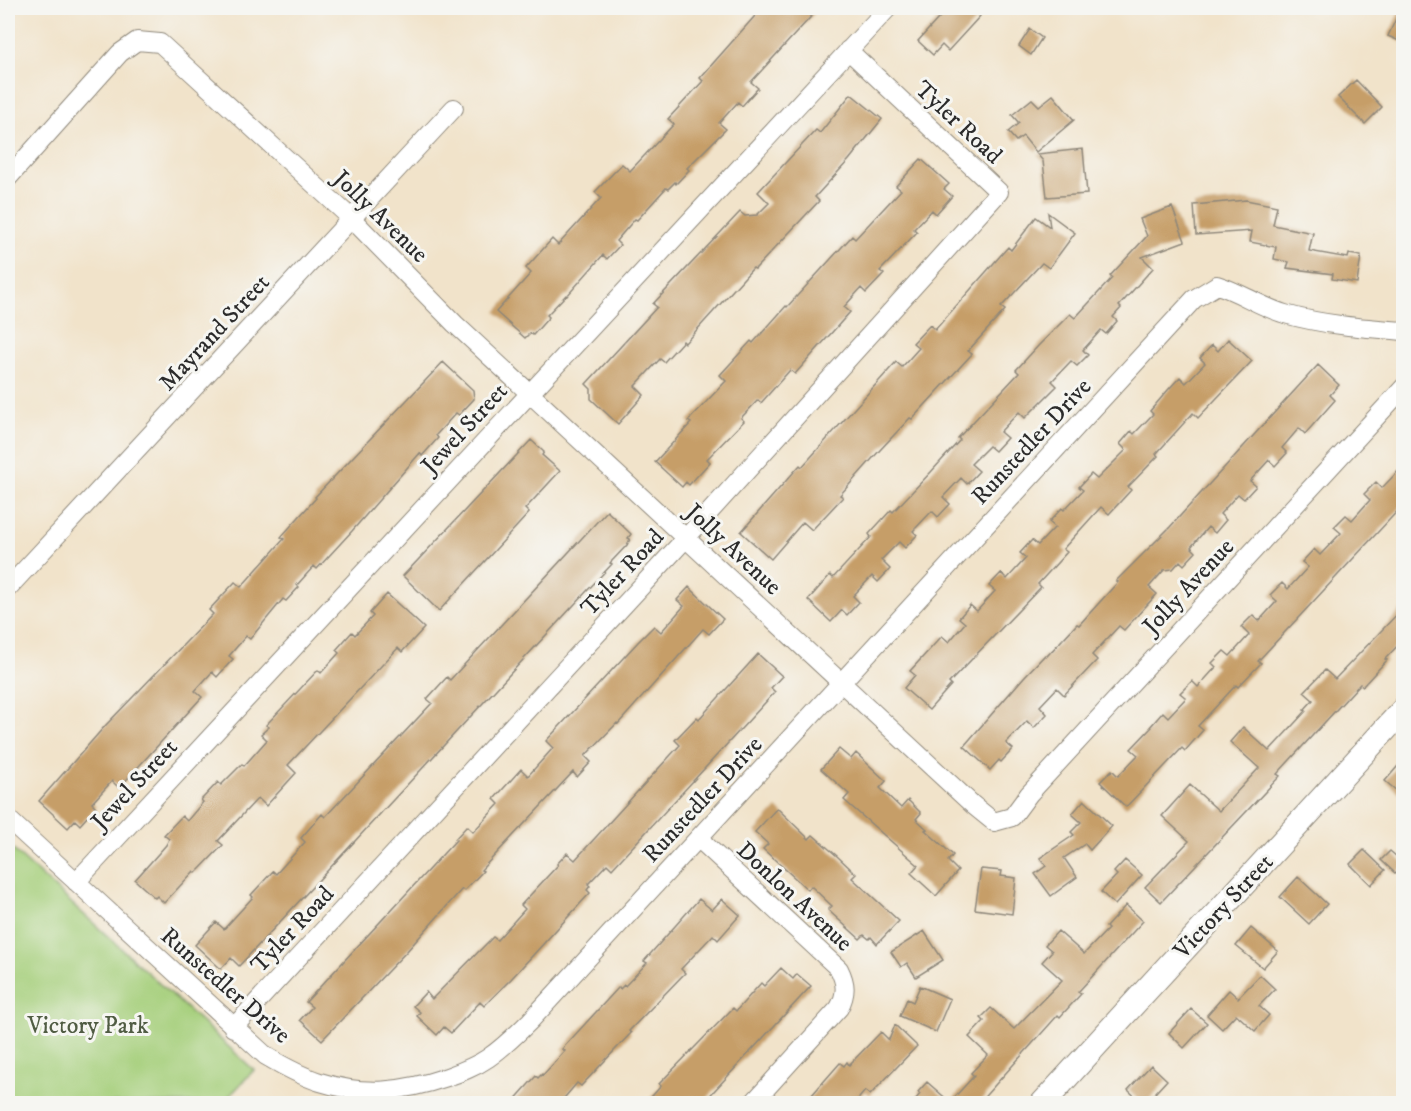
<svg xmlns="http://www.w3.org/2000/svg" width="1411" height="1111" viewBox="0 0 1411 1111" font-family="'IM FELL DW Pica',serif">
	<rect width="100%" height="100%" fill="#f6f6f2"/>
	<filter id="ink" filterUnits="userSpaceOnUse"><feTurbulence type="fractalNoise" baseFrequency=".0167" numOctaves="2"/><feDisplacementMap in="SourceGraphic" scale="12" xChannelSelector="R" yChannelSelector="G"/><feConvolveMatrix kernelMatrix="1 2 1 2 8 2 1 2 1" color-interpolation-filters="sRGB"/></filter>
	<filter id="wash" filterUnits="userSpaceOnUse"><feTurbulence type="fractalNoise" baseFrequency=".008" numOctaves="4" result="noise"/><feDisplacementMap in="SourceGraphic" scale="24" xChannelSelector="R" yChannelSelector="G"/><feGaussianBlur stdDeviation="1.35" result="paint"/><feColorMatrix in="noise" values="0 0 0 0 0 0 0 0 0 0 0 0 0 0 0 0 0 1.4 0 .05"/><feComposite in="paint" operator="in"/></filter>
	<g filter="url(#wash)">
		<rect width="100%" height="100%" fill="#f1e3ca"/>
		<path fill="#a6cf7b" stroke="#687d53" stroke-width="1.5" d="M8,845l246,225 -31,33h-215z"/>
		<g id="blocks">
			<path fill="#c69e68" d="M762,8h57l-68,74 7,6 -16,18 -4,-4 -19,21 7,6 -39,39 2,2 -13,14 -1,-2 -7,7 -2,-1 -29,32 -2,-1 -19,22 4,4 -13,14 -4,-4 -36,41 -1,-1 -19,20 2,2 -16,18 -3,-2 -5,5 -29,-26 35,-39 -5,-5 26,-29 6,6 43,-47 -6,-6 27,-28 8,7 44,-47 -6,-5 35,-38 -3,-3z
				M948,8h23l9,8 -32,35 -6,-6 -9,10 -15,-14z
				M1401,8h3v35l-16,-7z
				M1030,29l12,9 -11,17 -12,-9z
				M1356,80l26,27 -17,17 -27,-27z
				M851,94l31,25 -33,41 -34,37 4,4 -64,68 -2,-1 -68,75 -2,-2 -19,21 -4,-3 -25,27 9,9 -26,29 -27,-25v-10l-5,-5 71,-77 -4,-3 87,-92 5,4 12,-1 12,-12 -11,-11 58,-62 4,3z
				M1053,95l21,25 -38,32 -13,-16 -7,5 -8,-9 11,-9 -7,-8 20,-16 7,7z
				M1083,149l4,45 -40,3 -4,-36 -6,-7z
				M921,159l28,25 -5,5 8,7 -16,18 -4,-4 -18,19 3,3 -37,39 4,3 -18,19 -5,-5 -17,19 6,5 -55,62 -5,-4 -29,33 -3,-3 -17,18 3,3 -37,38 3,3 -21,23 -3,-3 -4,5 -27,-25 36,-39 -3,-2 38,-40 -6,-6 31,-34 2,2 33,-37 1,1 65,-71 3,3 46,-49 -5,-4z
				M1246,200l31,6 -4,19 40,8 -4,18 39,7 1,-4 12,2 -4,27 -25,-4 1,-5 -46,-6 2,-6 -15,-3 2,-12 -26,-5 2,-11 -56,4 -2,-30z
				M1172,207l13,34 -43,16 11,11 -34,38 2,2 -8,9 4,4 -11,13 -5,-4 -18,20 5,5 -11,11 -6,-5 -19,20 5,5 -32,32 -6,-6 -19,20 7,6 -12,13 -6,-5 -18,18 8,7 -12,13 -6,-6 -18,19 7,7 -12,13 -6,-6 -19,20 4,4 -12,13 -6,-6 -18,18 9,9 -12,13 -6,-6 -19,20 6,6 -12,13 -5,-5 -11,12 -23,-22 22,-25 3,3 38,-41 -2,-3 22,-24 2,2 38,-40 29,-32 -2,-2 61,-65 -3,-3 23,-25 31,-31 5,4 37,-40 -2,-2 37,-40 -7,-17z
				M1048,213l27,20 -26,35 -7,-5 -41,44 4,3 -37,41 4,3 -60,65 -2,-1 -30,32 -40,45 3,2 -31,33 -9,-8 -32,37 -30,-27 59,-67 2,2 94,-105 6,5 17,-19 -6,-5 17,-18 5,5 73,-83 3,3 25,-33 14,10z
				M1228,339l24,22 -54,57 -5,-5 -37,41 2,2 -30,31 3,3 -22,24 -8,-7 -38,42 4,3 -29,32 3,3 -92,96 2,2 -22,25 -25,-22 11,-13 -5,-4 32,-35 7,6 16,-19 -6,-5 11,-13 7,6 18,-20 -6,-5 12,-13 6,6 19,-21 -6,-5 12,-13 6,5 17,-18 -6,-5 13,-14 2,2 19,-20 -4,-3 12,-13 6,5 29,-29 -6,-6 11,-13 3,3 19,-20 -3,-3 18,-21 12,-13 6,6 19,-20 -5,-5 12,-13 6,6z
				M443,362l30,28 1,9 -15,16 -3,-2 -20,22 2,3 -16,18 -2,-3 -68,78 -35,38 -3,-3 -17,19 2,2 -13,14 -3,-2 -33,40 -4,-3 -17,20 4,3 -16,18 -5,-5 -17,19 7,6 -83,91 -7,-7 -20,22 4,4 -16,18 -5,-5 -7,8 -29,-27 66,-75 108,-112 -4,-4 26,-28 6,5 43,-48 -3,-2 35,-39 -1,-1z
				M1318,365l21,20 -9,10 5,5 -30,34 -6,-6 -17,20 5,5 -12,13 -6,-6 -19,21 6,5 -12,13 -6,-5 -18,20 6,6 -11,13 -7,-6 -17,20 5,5 -12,13 -4,-4 -7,8 -9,1 -15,17 8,7 -33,36 -5,-4 -27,29 5,5 -33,35 -7,-7 -17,18 7,8 -13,14 -7,-7 -21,22 7,6 -12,13 -2,-2 -9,10 -26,-24 60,-69 21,-22 2,1 30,-32 2,1 39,-43 -2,-1 54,-54z
				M531,440l13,12 -2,3 18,16 -35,38 4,4 -90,98 -36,-35z
				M1404,465v39l-146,157 3,2 -23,24 -2,-2 -38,41 5,4 -18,21 -3,-3 -56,59 -26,-25 12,-12 6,6 20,-21 -7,-6 20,-21 -1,-1 13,-15 5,5 18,-19 -6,-5 12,-12 6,6 18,-20 -4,-4 12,-12 6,5 19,-21 -8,-8 12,-12 6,6 18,-20 -7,-6 12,-12 6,6 20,-22 -6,-5 12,-13 6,6 21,-22 -7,-6 12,-12 6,5 18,-20 -6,-6 12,-12 6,6z
				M607,511l24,23 -3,4 2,1 -3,6 -17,18 2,1 -373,402 -8,-8 -10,11 -26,-24 21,-23 8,7 29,-32 -2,-2 22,-24 3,3 29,-32 -4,-4 21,-24 3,3 107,-114 -5,-4 20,-22 3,3z
				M689,587l34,32 -14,15 -6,-5 -85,95 -1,-1 -32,33 6,6 -14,15 -4,-5 -92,98 2,1 -19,20 -2,-2 -55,62 -85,89 -22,-20 12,-13 -6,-5 150,-162 -1,-1 12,-13 6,6 26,-28 -5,-5 27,-30 7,7 25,-28 -7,-7 92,-99 16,-16 7,6 23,-26 -7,-6z
				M387,594l37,34 -22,24 -4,-4 -110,117 8,8 -30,33 -8,-8 -40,43 5,4 -27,28 -2,-2 -30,32 -7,-7 -2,2 -20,-18 31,-35 3,-6 -5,-4 18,-19 5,5 16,-19 -2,-2 17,-18 3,3 21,-21 2,2 23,-26 -6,-6 8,-7 -3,-2 52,-55 3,3 18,-20 -3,-3 16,-18 3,3 18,-19 -3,-3z
				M1404,607v32l-19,20 2,1 -24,26 -3,-2 -83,90 3,2 -119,126 -16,-15 44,-46 -27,-25 28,-31 29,26 40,-43 -29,-26 13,-15 26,24 37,-40 -2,-1 9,-10 -9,-8 21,-22 10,9z
				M758,654l24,22 -11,12 4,4 -163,177 -5,-5 -19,20 2,2 -3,4 3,3 -79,86 -27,27 -4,-4 -29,31 -7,-6 -7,8 -20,-19 3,-4 -7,-6 13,-14 6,7 61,-62 4,3 28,-31 -4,-4 37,-40 -1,-1 10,-11 8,7 105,-115 -5,-5 22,-23 2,2z
				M839,749l12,10 5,-6 30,28 -6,7 21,20 7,-8 13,13 -5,6 11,10 -2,1 28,25 -5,6 10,10 -22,25 -25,-23 7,-8 -74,-65 5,-6 -28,-25z
				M1404,759v38l-19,-16z
				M1084,800l28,26 -22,24 -5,-6 -21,14 13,19 -26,19 -16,-22 11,-8 -6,-8 34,-23 -3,-3 10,-10 -9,-8z
				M777,808l32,31 4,-4 24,21 19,18 -4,4 47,43 -22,23 -6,-7 -2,2 -5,-4 -4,4 -32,-29 4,-4 -21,-20 -3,4 -45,-41 5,-5 -13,-12z
				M1364,850l21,20 -14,15 -21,-21z
				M1390,851l14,12v3l-8,8 -15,-14z
				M1125,860l17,15 -27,30 -14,-13 16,-17 -3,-3z
				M981,869l21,2 -1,5 15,2 -4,36 -37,-5z
				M1298,877l29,27 -18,20 -29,-27z
				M699,899l13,11 10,-11 18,16 -22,25 -5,-5 -32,34 4,4 -56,58 2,2 -50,53 -4,-3 -18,21h-48l25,-28 2,2 4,-4 1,1 22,-24 -3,-2 57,-62 1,2 4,-4 1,1 22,-23 -3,-2z
				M1126,905l17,16 -65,71 3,2 -21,23 -2,-2 -80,89h-66l8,-10 -2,-2 9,-10 23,20 24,-26 -3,-3 17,-18 -19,-18 15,-16 -3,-3 10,-10 23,21 48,-49 -20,-18 10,-11 -7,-6 13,-14 26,23 24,-25 -2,-2z
				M1251,928l27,23 -15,17 -27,-22z
				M924,931l19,29 -27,17 -9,-14 -6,4 -10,-15z
				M781,968l12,11 4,-5 14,12 -109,118h-57l16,-18 -2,-2 74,-76 3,3 25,-28 3,3z
				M1260,975l15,14 -16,17 10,9 -14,16 -19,-17 -14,15 -15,-14 22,-25 9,8z
				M920,986l30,13 -14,33 -36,-16 7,-17 6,3z
				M1191,1009l16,14 -23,25 -15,-15z
				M895,1025l22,21 -47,49 -5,-4 -11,13h-50l36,-41 4,3 3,-4 2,3 32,-33 8,8z
				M1151,1065l16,15 -22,24h-2l-15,-14z"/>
		</g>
	</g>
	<g filter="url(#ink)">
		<use href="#blocks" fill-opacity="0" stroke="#8e877a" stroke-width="1.5"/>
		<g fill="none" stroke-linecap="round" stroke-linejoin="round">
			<defs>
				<path id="street" d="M8,178l112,-125 17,-12 23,2 192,176 103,105 518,481 21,17 18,-5 17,-23 375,-407
					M8,588l446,-480
					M8,819l258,237c17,10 35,20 54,26 44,14 83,10 127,-5 14,-5 28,-10 41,-19 16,-11 29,-24 42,-37l664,-722 23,-14c23,7 44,22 68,29 38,11 79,14 119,17
					M698,838l141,131c7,14 8,24 0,39l-87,96
					M76,882l812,-874
					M233,1028l453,-490 313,-346 -151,-142"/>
				<path id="secondary" d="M1042,1104l362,-395"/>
			</defs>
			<use href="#street" stroke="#8e877a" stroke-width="20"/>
			<use href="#secondary" stroke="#8e877a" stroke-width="26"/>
			<use href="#street" stroke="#fff" stroke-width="18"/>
			<use href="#secondary" stroke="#fff" stroke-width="24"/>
		</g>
	</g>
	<g text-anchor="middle" stroke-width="6" stroke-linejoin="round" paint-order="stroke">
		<g font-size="24" fill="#2b2b2b" stroke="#f6f6f2">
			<text transform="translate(959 122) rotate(43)" y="8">Tyler Road</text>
			<text transform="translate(381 216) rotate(44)" y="8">Jolly Avenue</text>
			<text transform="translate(214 332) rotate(-47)" y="8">Mayrand Street</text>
			<text transform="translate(464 428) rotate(-47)" y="8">Jewel Street</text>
			<text transform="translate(1031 441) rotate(-47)" y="8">Runstedler Drive</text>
			<text transform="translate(734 549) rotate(43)" y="8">Jolly Avenue</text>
			<text transform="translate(622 572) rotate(-47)" y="8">Tyler Road</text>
			<text transform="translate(1188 586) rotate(-47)" y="8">Jolly Avenue</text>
			<text transform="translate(134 784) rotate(-47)" y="8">Jewel Street</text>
			<text transform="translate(702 799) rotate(-47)" y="8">Runstedler Drive</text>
			<text transform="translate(795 896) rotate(43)" y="8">Donlon Avenue</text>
			<text transform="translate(1223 906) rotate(-47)" y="8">Victory Street</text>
			<text transform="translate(292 929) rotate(-47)" y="8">Tyler Road</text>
			<text transform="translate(226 985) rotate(41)" y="8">Runstedler Drive</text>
		</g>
		<g font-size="24" fill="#505c43" stroke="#f6f6f2">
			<text x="88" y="1033">Victory Park</text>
		</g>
	</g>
	<rect width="1411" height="1111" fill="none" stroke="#f6f6f2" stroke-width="30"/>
</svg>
